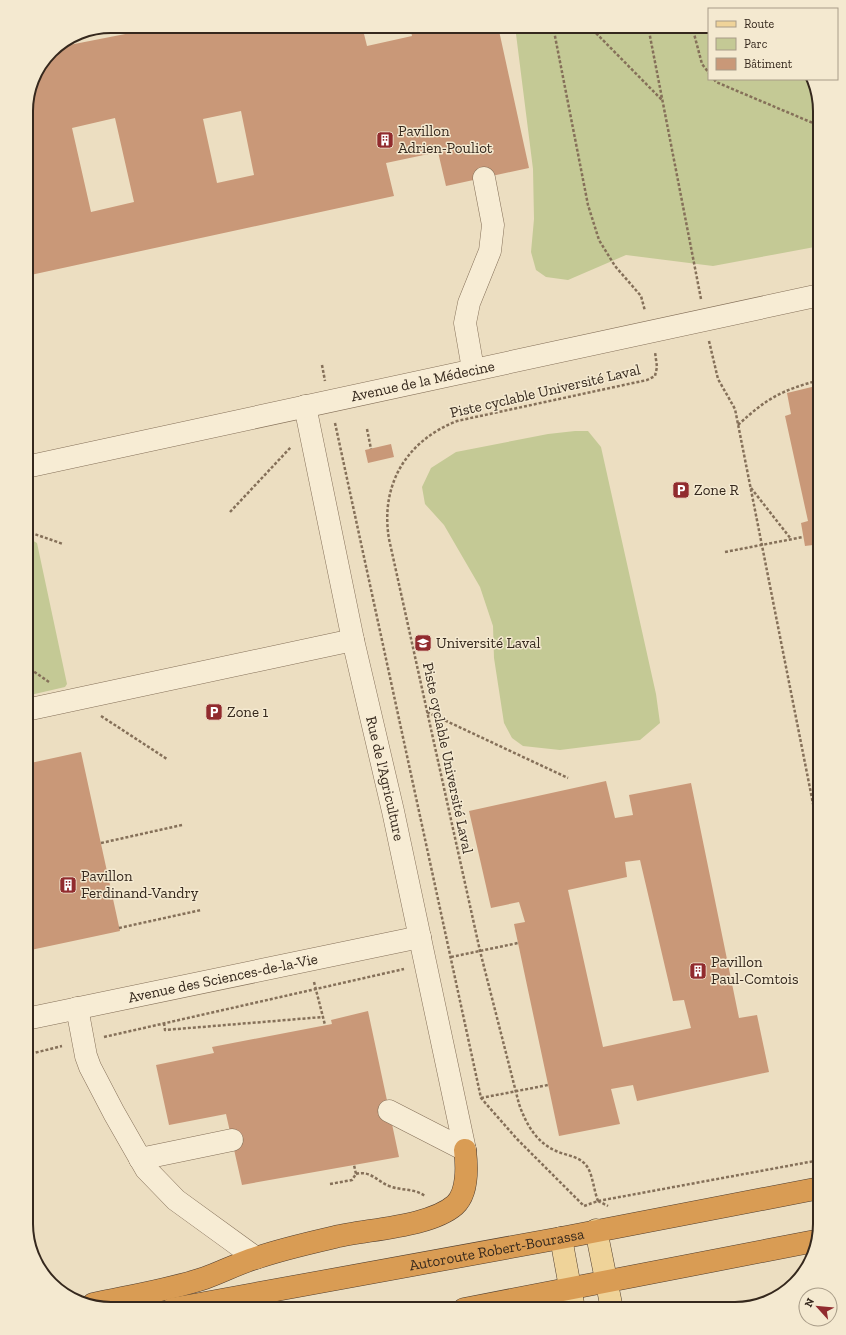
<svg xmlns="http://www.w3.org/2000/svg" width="846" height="1335" viewBox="0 0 846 1335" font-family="'Zilla Slab',serif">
	<rect width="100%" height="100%" fill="#ecdec1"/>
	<path fill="#c4c995" d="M515,26h194v53h103l8,32v135l-107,20 -87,-11 -58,25 -22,-3 -10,-7 -5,-18 3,-33 -1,-50z
		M575,431h13l13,16 55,247 4,29 -20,17 -80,10 -37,-4 -11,-8 -8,-15 -10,-65 -1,-32 -13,-39 -36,-62 -19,-21 -3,-17 9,-19 25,-16 92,-18z
		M26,537l11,6 30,141 -2,3 -39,9z"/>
	<path fill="#c99878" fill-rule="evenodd" d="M166,26h196l5,20 45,-10 -2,-9 4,-1h84l31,142 -83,18 -8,-34 -52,11 8,33 -368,80v-170l7,-28 18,-27 3,-3zM241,111l13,64 -37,8 -14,-64zM115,118l19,84 -43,10 -19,-84z
		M820,385v187h-1l-6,-27 -8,1 -4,-23 7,-2 -23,-105 6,-2 -4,-21z
		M391,444l3,13 -26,6 -3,-13z
		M81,752l39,179 -94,20v-187z
		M606,781l9,37 18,-3 -4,-20 62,-12 48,235 18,-3 12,57 -132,29 -4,-16 -22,4 9,35 -61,12 -45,-212 11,-2 -6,-20 -28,6 -22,-97zM640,860l33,141 11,-1 7,28 -88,19 -35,-157 59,-13 -2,-15z
		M368,1011l31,146 -157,28 -16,-71 -57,11 -13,-60 58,-12 -2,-6 120,-23 -1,-4z"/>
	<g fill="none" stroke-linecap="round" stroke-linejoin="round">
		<defs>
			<g id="minor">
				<path d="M473,369l-8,-46 4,-20 21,-52 3,-26 -9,-47"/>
				<path id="s1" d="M305,406l48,234 40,171 72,339"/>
				<path id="s2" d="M26,467l794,-172"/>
				<path d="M26,710l327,-70"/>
				<path d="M77,1008l9,48 4,11 24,46 32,56 30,31 80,58"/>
				<path id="s3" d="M26,1019l394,-82"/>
				<path d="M389,1111l76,39"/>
				<path d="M140,1159l92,-19"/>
			</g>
			<path id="major" d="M596,1230l16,79
				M561,1238l13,71"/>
			<g id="highway">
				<path d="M93,1304c37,-8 76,-14 112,-26 17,-6 34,-15 51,-20 26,-9 53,-15 79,-21 33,-8 95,-10 120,-32 13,-12 12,-39 10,-55"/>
				<path id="s4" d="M172,1309l389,-71 259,-50"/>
				<path d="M464,1309l351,-68"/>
			</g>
		</defs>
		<use href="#minor" stroke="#857059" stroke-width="23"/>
		<use href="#major" stroke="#523e2e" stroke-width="23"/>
		<use href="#highway" stroke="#523e2e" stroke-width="23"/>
		<path stroke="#857059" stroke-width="2.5" stroke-dasharray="3 2" stroke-linecap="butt" d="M553,26l35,179 11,35 16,26 26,30 4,15
			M589,26l74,75
			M648,26l53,273
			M692,26l10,38 7,9
			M714,79l2,3 104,44
			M709,341l9,38 17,30 85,430
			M322,365l3,16
			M335,423l146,675 36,41 67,67 14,-5 222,-41
			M738,425c29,-27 44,-35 82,-45
			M367,429l4,20
			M751,488l40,51
			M230,512l61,-65
			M26,531l37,13
			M725,552l78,-15
			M26,666l23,16
			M427,712l141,66
			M101,716l66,43
			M101,843l81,-18
			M119,928l82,-18
			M451,957l67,-14
			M314,982l11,43
			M164,1023l1,7 158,-13
			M104,1037l300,-68
			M26,1055l36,-9
			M481,1098l67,-13
			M356,1174c14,-4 21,7 33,12 13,5 25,2 36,10
			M330,1184l22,-4 4,-6 -2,-9
			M598,1201c-4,-10 -5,-24 -10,-33 -7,-12 -21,-12 -32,-17 -20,-9 -30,-27 -37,-47l-39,-153 -91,-412c-9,-54 17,-98 68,-118l190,-41 8,-4 2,-9 -2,-15
			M598,1201l10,5"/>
		<use href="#minor" stroke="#f7ecd4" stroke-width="22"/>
		<use href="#major" stroke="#efd399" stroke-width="22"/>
		<use href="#highway" stroke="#d99c54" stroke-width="22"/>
	</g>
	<defs>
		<symbol id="building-square" viewBox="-11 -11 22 22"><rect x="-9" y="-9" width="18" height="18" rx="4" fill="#912b2e" stroke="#f4e9d0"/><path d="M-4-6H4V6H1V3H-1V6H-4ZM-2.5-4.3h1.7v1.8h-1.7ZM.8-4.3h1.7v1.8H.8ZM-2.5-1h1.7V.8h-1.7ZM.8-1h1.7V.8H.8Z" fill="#fff"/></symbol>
		<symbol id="parking-square" viewBox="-11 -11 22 22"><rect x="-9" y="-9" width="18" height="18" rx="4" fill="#912b2e" stroke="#f4e9d0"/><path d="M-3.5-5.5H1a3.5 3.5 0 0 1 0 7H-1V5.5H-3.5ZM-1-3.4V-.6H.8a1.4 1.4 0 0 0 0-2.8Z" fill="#fff"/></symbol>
		<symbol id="university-square" viewBox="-11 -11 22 22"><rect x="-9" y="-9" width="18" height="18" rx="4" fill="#912b2e" stroke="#f4e9d0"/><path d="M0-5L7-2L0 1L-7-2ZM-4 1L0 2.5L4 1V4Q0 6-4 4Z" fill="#fff"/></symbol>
	</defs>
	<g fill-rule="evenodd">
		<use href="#building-square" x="375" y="130" width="20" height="20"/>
		<use href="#parking-square" x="671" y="480" width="20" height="20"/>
		<use href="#university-square" x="413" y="633" width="20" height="20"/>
		<use href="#parking-square" x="204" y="702" width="20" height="20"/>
		<use href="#building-square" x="58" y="875" width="20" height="20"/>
		<use href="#building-square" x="688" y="961" width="20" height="20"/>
	</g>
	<g text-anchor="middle" stroke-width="3" stroke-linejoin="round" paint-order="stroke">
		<g font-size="15" fill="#35281d" stroke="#f4e9d0" text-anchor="start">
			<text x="398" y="136">Pavillon<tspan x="398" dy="17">Adrien-Pouliot</tspan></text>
			<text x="694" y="495">Zone R</text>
			<text x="436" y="648">Université Laval</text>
			<text x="227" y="717">Zone 1</text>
			<text x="81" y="881">Pavillon<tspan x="81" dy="17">Ferdinand-Vandry</tspan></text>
			<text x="711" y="967">Pavillon<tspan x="711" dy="17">Paul-Comtois</tspan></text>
		</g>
		<g font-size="15" fill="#35281d" stroke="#f4e9d0">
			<text dy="5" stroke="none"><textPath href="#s2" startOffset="406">Avenue de la Médecine</textPath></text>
			<text transform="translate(545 391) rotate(-13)" y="5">Piste cyclable Université Laval</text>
			<text transform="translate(448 758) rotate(78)" y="5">Piste cyclable Université Laval</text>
			<text dy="5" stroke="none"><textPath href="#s1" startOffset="381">Rue de l'Agriculture</textPath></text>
			<text dy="5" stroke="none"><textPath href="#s3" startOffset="201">Avenue des Sciences-de-la-Vie</textPath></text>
			<text dy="5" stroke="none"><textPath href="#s4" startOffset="330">Autoroute Robert-Bourassa</textPath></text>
		</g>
	</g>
	<path d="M0 0H846V1335H0ZM111 33H735A78 78 0 0 1 813 111V1224A78 78 0 0 1 735 1302H111A78 78 0 0 1 33 1224V111A78 78 0 0 1 111 33Z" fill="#f4e9d0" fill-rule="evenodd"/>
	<path fill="none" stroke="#35281d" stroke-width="2" d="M111 33H735A78 78 0 0 1 813 111V1224A78 78 0 0 1 735 1302H111A78 78 0 0 1 33 1224V111A78 78 0 0 1 111 33Z"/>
	<rect x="708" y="8" width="130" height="72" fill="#f4e9d0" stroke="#a89c88"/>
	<rect x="716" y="21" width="20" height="6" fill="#efd399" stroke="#a89c88"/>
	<text x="744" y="28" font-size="12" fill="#35281d">Route</text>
	<rect x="716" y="38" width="20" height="12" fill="#c4c995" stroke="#a89c88"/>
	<text x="744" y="48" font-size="12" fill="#35281d">Parc</text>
	<rect x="716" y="58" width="20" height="12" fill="#c99878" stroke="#a89c88"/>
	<text x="744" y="68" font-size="12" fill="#35281d">Bâtiment</text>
	<g transform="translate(818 1307) rotate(297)"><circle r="19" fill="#f4e9d0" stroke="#a89c88"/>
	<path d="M0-3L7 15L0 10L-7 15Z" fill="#912b2e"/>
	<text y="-6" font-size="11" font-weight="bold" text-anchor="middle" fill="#35281d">N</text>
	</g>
</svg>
